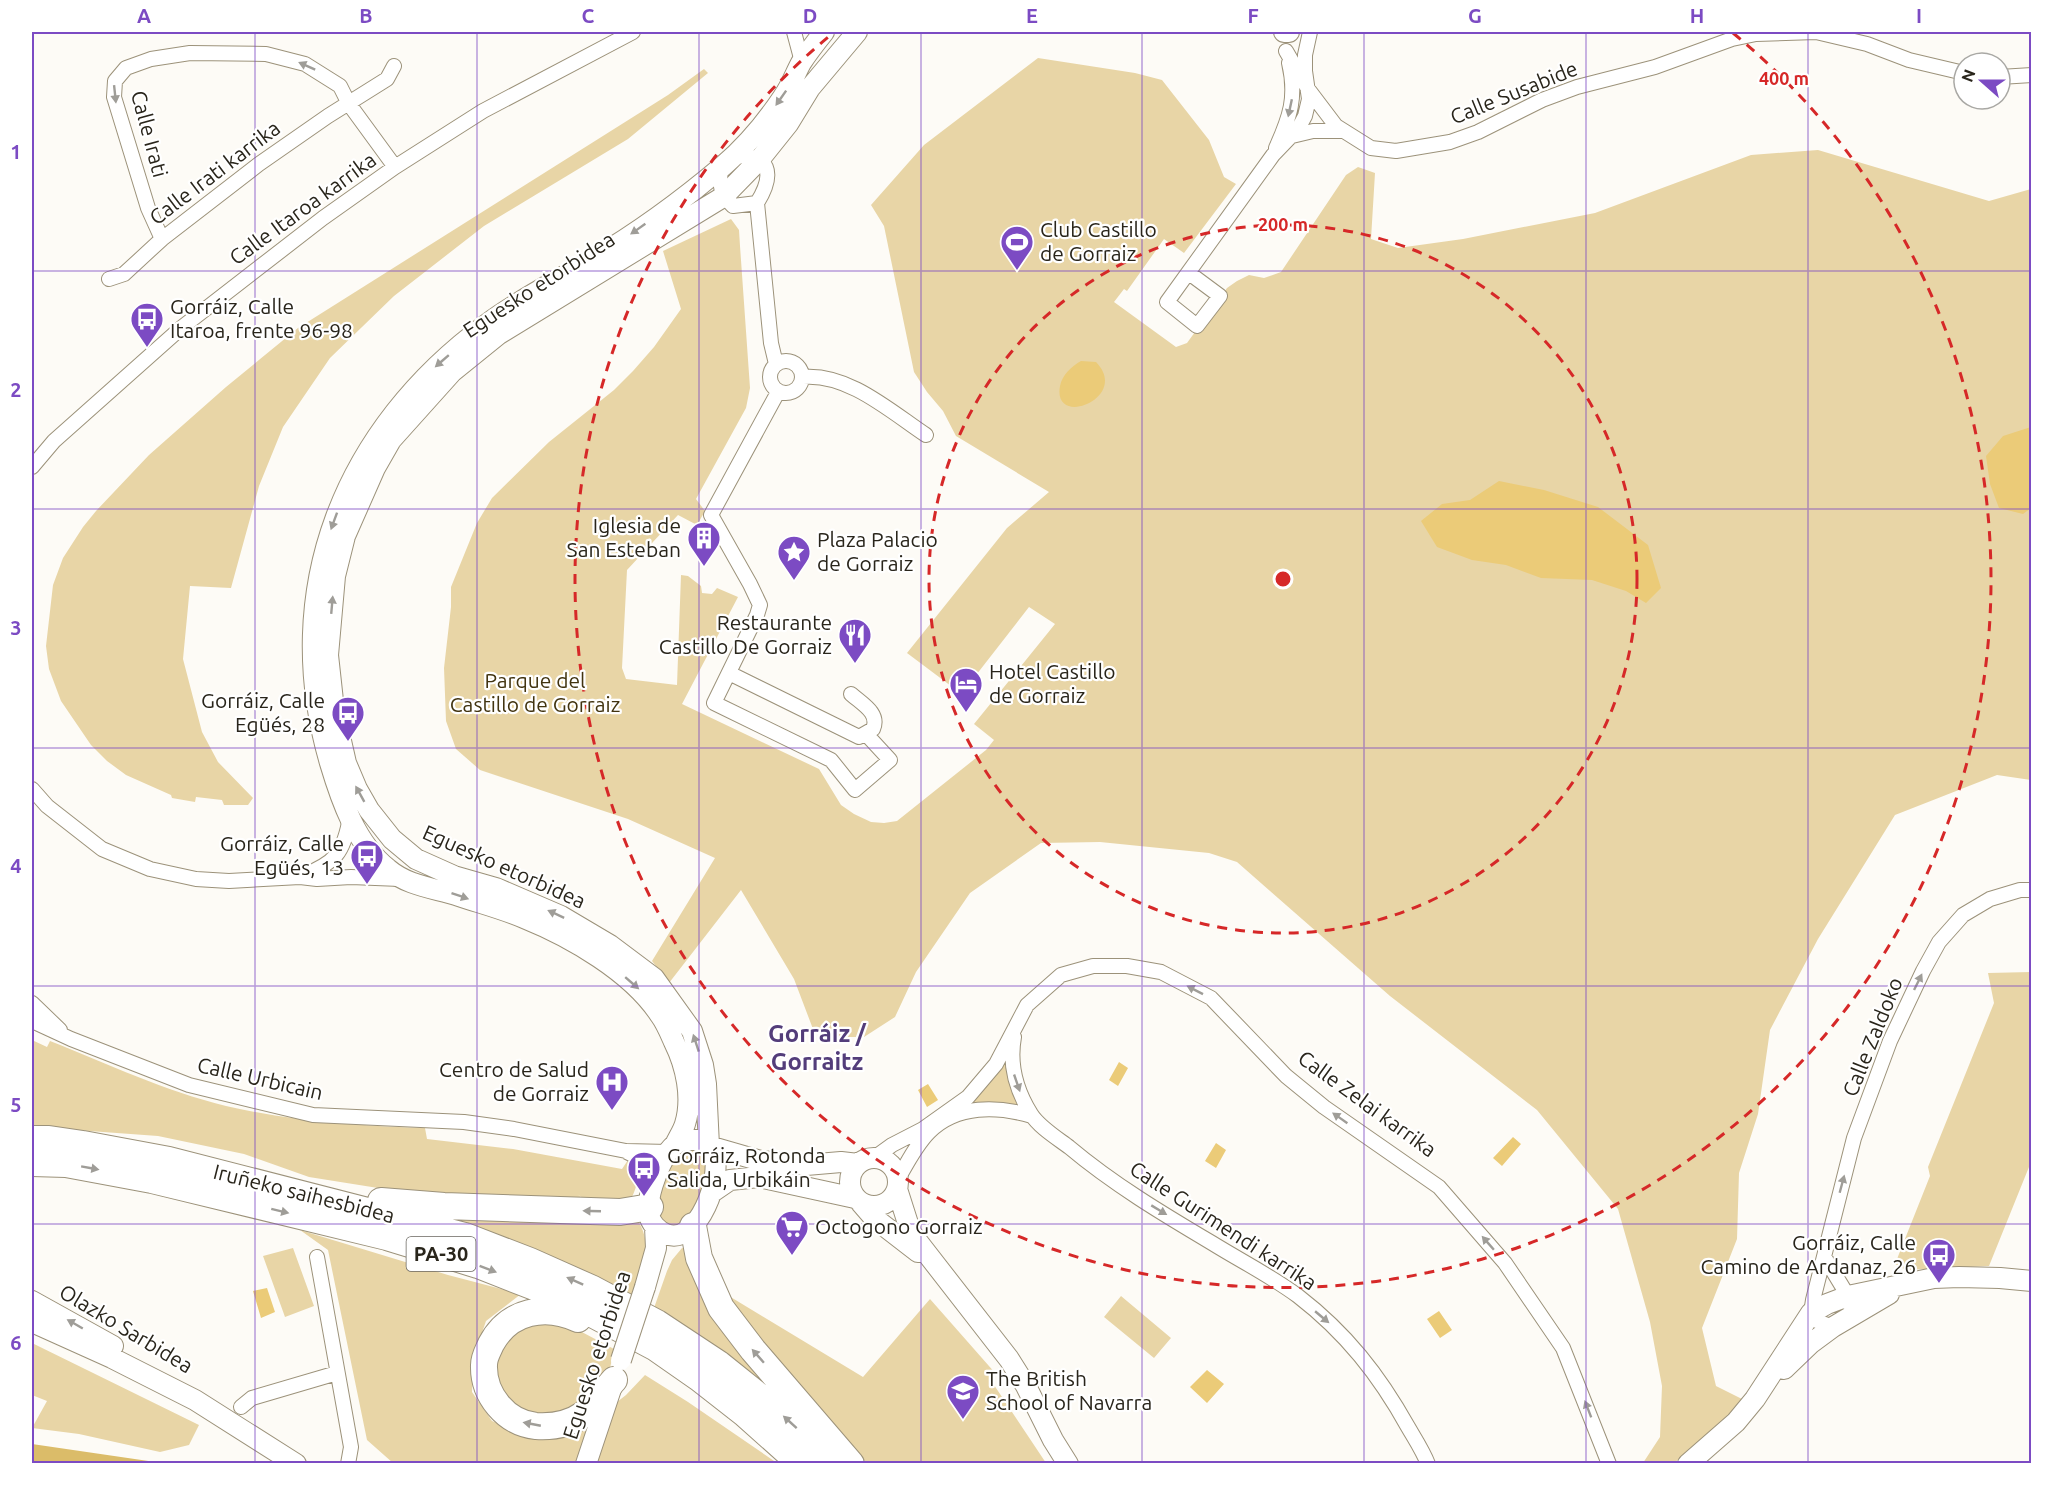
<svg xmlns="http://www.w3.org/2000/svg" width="2063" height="1495" viewBox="0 0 2063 1495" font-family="Ubuntu,sans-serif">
	<rect width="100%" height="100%" fill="#fdfbf6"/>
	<path fill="#e8d5a6" d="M1038,58l97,15 27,7 47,60 15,37 12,7 -52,69 -20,-14 -37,52 -3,-2 -10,13 62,45 11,-4 40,-55 10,-7 12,-6 15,3 17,-6 65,-97 12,-8 17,6 -4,66 27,9 65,-9 132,-26 156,-58 67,-5 171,51 42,-12v591l-34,-5 -102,40 -77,124 -48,91 -12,84 -19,59 -2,66 -35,89 14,58 28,14 -16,19 -54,44h-31l17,-26 2,-51 -12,-64 -32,-113 -81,-99 -147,-114 -153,-134 -28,-9 -109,-11 -59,1 -71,50 -54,79 -21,45 -31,20h-27l-24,-8 -19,-50 -53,-89 -72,93 -17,-22 63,-103 -87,-39 -148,-49 -24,-21 -10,-28 -2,-53 7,-61v-20l26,-64 15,-25 57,-56 65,-52 19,-19 21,-24 27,-38 -18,-58 68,-32 8,11 1,16 10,142 -4,20 -50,91 9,12 -8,14 -19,-10 -51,55 -5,98 4,11 51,6 4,-110 7,1 13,10 1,7 10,1 5,-6 21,9 -56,107 137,65 22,36 13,9 17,8 13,1 13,-2 89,-71 8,-10 -20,-16 81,-100 -26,-17 -56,72 -6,-4 -12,14 -48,-36 100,-125 42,-36 -93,-56 -13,-25 -16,-19 -13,-20 -30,-146 -13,-21 53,-60z
		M704,69l4,4 -80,66 -144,87 -90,70 -64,62 -47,69 -24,59 -28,102 -41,-2 -7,73 19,73 16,30 35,36 -5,7h-24l-2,-5 -26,-3 -1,5 -23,-4 -1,-3 -45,-20 -19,-14 -16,-16 -30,-44 -12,-32 -3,-23 7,-61 10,-27 20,-31 13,-16 53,-56 77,-68 72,-59 370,-233z
		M2031,972v190l-42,104 -83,4 -11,-6 35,-88 -2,-9 66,-164 -6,-30z
		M32,1040l15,7 3,-6c58,23 115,50 176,65 65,15 132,20 199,22l2,11 86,10 109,20 6,-9c12,13 11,23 3,39l-33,9 -21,-14 23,17 -222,-23 -69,-11 -65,-23 -86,-18 -110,-8 -16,1z
		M1008,1055l15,54 -63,1z
		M689,1148c28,2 17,38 9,55 -4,8 -11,16 -17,24l-15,-1 -8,-10 -1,-9 4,-20 14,-32z
		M432,1212l206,9c16,25 4,51 -5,76l-110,-52z
		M300,1230l148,45 73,19 -35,27 -12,35 -2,36 20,29 43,18 37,-2 54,-42 19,-20 43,27 89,61h-384l-26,-23 -39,-190z
		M687,1247l110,164 -49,-41 -94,-62 13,-37 5,-11 10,-12z
		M293,1248l21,58 -29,11 -22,-61z
		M724,1293l139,84 67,-78 66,75 -6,5 56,84h-179l-97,-107z
		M1121,1296l50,42 -17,20 -50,-41z
		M561,1321l53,28 -5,24 -31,37 -49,10 -31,-25 -4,-39 22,-32z
		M32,1343l167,82 -10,20 -29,7 -81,-18 -47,-6 15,-27 -15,-6z"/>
	<path fill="#dbbc69" d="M32,1444l130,19h-130z"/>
	<path fill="#ebcb78" d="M1081,361l15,1c35,36 -44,67 -36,24 2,-11 12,-20 21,-25z
		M2031,427v81l-8,6 -24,-6 -9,-24 -4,-28 17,-20z
		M1499,481l45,9 54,17 50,38 13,43 -15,15 -20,-12 -34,-11 -51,-2 -35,-13 -34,-5 -35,-13 -16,-26 21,-17 28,-4z
		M1119,1062l9,6 -10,18 -9,-6z
		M928,1084l10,16 -11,7 -9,-17z
		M1513,1137l8,7 -19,22 -9,-8z
		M1216,1143l10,7 -10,18 -11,-7z
		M267,1288l8,24 -14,6 -8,-27z
		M1439,1311l13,19 -12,8 -13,-19z
		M1207,1370l17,14 -17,19 -17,-16z"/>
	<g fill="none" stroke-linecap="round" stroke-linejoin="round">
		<defs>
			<path id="street" d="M794,32l8,30
				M1286,51l22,38 28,37 35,22 25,3 54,-9 28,-10 64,-32 35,-13 78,-20 77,-28 24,-5 60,-2 51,12 42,16 55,13
				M2000,77l32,-2
				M1292,136l21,-5h30
				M1276,148c14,-31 21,-51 13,-85
				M721,167c-2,17 -1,27 12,39l24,-3c18,-29 14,-51 -25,-46
				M757,203l14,140 5,21
				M162,239l-14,-31 -34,-111 1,-16 11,-13 25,-9 39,-6 76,1 39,10 35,22 9,18 46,63
				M1189,273l31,23 -23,30 -30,-24 106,-147 25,-26 7,-13 4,-17 -4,-28v-16l5,-23
				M109,279l15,-5 38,-35 97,-75 69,-48 59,-37 7,-13
				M770 377a16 16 0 1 1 32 0a16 16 0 1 1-32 0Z
				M803,377c45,-4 87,34 123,58
				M778,392l-67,123 39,69 10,21 -3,10 -43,88 117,57 24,30 35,-30 -24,-26
				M32,467l22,-26 127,-113 142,-110 72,-51 88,-56 150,-79
				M729,673l130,64 14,-8c7,-16 -11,-25 -22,-35
				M32,789l15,17 55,43 48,20 46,10 33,2 71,-4 17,2 34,-2 49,2
				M302,876c33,-13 42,-23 48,-59
				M32,1003l28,27
				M32,1021l39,18 118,46 124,30 151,7 50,7 112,22 42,1
				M1014,1037c-5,27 2,53 17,77 8,13 26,24 38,33 44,37 94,67 143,96 29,18 59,33 86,53 48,37 81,79 110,131 7,12 15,24 20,37
				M627,1152l10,5 18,22
				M874,1158l18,-13 31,-16 45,-32 28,-33 31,-59 34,-30 32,-9h34l34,6 50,26 75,78 38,31 115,80 66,76 58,85 46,116
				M898,1179c9,-16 18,-34 31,-47 28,-28 69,-26 103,-16
				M317,1257l34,190 -3,17
				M1825,1258l23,38v7
				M1833,1327l-16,-6 -6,-8 2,-13 41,-162 36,-97 33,-70 16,-29 24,-27 27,-16 30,-9h12
				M241,1407l11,-9 85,-25"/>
			<path id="secondary" d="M1284,32h5
				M699,1140c6,3 11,6 14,12 11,23 -15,95 -47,82 -8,-3 -16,-11 -17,-20 -3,-18 12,-60 28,-71 6,-4 15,-3 22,-3z
				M675,1145c3,-7 8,-14 10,-21 8,-26 1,-58 -11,-82 -4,-9 -8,-19 -14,-27 -28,-43 -89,-78 -136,-97 -21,-9 -44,-15 -65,-22 -25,-8 -51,-10 -71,-27 -32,-25 -47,-69 -58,-106 -51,-174 14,-334 157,-439 33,-25 70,-43 105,-64 44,-26 92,-61 131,-94 22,-19 44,-45 60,-69 8,-11 12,-23 18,-34 7,-11 15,-21 23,-31
				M709,1146l-3,-62 -3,-19 -11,-34 -38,-53 -44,-33 -49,-29 -65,-28 -42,-12 -38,-17 -24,-20 -23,-29 -12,-21 -11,-26 -12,-53 -6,-55 7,-79 10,-40 30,-68 16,-28 61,-68 47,-38 224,-137 37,-38 28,-35 22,-36 47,-56
				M709,1146l52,15 45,4 35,-3 17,2
				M850 1182a24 24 0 1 1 48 0a24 24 0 1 1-48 0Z
				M897,1189l14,44 98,126 17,27 27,54 15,24
				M711,1193l19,-13 29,-3 96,21
				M861,1203l13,15 44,34
				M645,1287l11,-39 -1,-21
				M32,1301l81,45
				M32,1322l80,36 83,42 101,64
				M1784,1369l26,-25 23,-17 56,-33
				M586,1464l25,-75
				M1688,1464l48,-42 19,-23 56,-86 16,-9 21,-8 86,-18 25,-1 41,1 32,3"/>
			<path id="highway" d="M32,1139h17l34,5 86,16 296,76 65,25 63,28 64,34 62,41 72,58 41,42
				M32,1163l34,1 86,16 235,57 91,28 82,32 96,51 43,30 46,36 56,50
				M381,1201l63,5 176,6 30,-5
				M693,1226l6,32 22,50 32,42 98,114
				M578,1319c-32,-15 -69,-9 -87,25 -3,7 -7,13 -7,21 -1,30 22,58 52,61 16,1 34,-2 48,-12 11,-9 21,-24 30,-34"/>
		</defs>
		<use href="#street" stroke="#9c927a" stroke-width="16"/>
		<use href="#secondary" stroke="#9c927a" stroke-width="22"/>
		<use href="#highway" stroke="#9c927a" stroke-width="28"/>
		<use href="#street" stroke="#fff" stroke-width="14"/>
		<use href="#secondary" stroke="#fff" stroke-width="20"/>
		<use href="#highway" stroke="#fff" stroke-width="26"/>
		<defs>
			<path id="secondary-bridge" d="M621,1360l24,-73"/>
		</defs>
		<use href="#secondary-bridge" stroke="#9c927a" stroke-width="22" stroke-linecap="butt"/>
		<use href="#secondary-bridge" stroke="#fff" stroke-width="20"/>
	</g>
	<defs><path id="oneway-solid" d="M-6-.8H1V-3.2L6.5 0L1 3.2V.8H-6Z" transform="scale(1.5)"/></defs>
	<g fill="#9f9d98">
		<use href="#oneway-solid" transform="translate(307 66) rotate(-156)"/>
		<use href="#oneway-solid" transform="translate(115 94) rotate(84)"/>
		<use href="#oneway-solid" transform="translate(781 98) rotate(125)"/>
		<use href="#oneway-solid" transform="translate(1290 108) rotate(102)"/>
		<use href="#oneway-solid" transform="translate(638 229) rotate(145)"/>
		<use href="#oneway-solid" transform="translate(442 361) rotate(139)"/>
		<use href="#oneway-solid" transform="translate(334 521) rotate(110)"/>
		<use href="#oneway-solid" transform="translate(332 605) rotate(-85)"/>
		<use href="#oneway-solid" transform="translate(360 794) rotate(-119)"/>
		<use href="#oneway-solid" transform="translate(460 896) rotate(19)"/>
		<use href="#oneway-solid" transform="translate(556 914) rotate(-155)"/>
		<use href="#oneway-solid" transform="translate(1918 982) rotate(-64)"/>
		<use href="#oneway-solid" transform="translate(632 983) rotate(41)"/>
		<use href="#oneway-solid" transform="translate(1195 990) rotate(-153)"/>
		<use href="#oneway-solid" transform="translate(696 1043) rotate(-108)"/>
		<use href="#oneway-solid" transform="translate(1017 1083) rotate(71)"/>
		<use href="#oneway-solid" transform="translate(1340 1118) rotate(-145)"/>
		<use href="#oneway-solid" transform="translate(90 1168) rotate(10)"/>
		<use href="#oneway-solid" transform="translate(1842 1184) rotate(-75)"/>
		<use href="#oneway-solid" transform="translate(1159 1210) rotate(31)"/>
		<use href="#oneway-solid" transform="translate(280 1211) rotate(14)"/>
		<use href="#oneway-solid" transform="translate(592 1211) rotate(-178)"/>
		<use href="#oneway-solid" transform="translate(1488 1243) rotate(-131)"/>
		<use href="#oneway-solid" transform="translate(488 1269) rotate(21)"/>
		<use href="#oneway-solid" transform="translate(575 1281) rotate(-156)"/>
		<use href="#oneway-solid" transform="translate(1322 1317) rotate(40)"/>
		<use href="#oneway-solid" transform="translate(75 1324) rotate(-150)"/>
		<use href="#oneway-solid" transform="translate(758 1356) rotate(-131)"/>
		<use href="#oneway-solid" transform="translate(1588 1409) rotate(-111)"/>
		<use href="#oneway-solid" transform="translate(790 1422) rotate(-138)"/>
		<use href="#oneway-solid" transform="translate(532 1424) rotate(-169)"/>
	</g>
	<path fill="none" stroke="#7c4bc3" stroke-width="1.5" stroke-opacity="0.55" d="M255,32v1432M477,32v1432M699,32v1432M921,32v1432M1142,32v1432M1364,32v1432M1586,32v1432M1808,32v1432M32,271h2000M32,509h2000M32,748h2000M32,986h2000M32,1224h2000"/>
	<g fill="none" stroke="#d62828" stroke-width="3" stroke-dasharray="10 8">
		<circle cx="1283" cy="579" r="354"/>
		<path d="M1733 33A708 708 0 1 1 833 33"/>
	</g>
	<defs>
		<symbol id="stadium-pin" viewBox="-11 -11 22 30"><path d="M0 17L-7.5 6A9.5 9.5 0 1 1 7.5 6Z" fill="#7c4bc3" stroke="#fff"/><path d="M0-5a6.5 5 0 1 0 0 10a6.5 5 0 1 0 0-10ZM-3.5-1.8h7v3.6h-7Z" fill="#fff"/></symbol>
		<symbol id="bus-pin" viewBox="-11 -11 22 30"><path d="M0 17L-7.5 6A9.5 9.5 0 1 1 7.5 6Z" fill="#7c4bc3" stroke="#fff"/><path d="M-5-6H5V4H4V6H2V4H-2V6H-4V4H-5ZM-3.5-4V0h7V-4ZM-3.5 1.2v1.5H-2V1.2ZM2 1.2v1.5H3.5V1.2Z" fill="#fff"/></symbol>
		<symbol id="building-pin" viewBox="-11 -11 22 30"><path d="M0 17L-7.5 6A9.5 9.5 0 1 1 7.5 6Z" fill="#7c4bc3" stroke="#fff"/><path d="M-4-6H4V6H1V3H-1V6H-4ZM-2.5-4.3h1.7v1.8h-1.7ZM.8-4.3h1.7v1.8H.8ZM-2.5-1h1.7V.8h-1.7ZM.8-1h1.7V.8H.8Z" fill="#fff"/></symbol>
		<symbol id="sight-pin" viewBox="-11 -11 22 30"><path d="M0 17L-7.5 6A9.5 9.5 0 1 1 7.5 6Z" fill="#7c4bc3" stroke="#fff"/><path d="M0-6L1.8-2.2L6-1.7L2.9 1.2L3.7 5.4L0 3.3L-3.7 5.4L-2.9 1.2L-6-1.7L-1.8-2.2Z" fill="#fff"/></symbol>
		<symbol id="restaurant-pin" viewBox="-11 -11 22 30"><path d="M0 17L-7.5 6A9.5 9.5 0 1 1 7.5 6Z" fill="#7c4bc3" stroke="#fff"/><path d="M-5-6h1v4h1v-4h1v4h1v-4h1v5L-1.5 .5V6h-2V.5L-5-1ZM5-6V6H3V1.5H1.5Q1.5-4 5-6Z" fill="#fff"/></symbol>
		<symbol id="hotel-pin" viewBox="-11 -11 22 30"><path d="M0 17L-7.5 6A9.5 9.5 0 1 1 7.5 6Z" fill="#7c4bc3" stroke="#fff"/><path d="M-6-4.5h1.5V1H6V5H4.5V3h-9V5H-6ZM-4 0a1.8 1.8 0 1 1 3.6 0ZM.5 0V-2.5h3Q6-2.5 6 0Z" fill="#fff"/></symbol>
		<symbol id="hospital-pin" viewBox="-11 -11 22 30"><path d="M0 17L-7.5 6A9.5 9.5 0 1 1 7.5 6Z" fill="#7c4bc3" stroke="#fff"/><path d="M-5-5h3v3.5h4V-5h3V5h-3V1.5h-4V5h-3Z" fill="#fff"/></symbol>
		<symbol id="supermarket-pin" viewBox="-11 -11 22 30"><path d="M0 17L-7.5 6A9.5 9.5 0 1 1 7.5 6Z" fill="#7c4bc3" stroke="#fff"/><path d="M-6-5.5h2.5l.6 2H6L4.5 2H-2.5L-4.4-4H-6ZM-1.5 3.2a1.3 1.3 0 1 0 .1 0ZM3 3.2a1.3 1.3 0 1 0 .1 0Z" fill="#fff"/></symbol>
		<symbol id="school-pin" viewBox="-11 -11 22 30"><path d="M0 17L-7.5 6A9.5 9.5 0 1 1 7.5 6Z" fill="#7c4bc3" stroke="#fff"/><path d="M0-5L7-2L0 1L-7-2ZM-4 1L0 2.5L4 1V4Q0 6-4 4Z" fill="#fff"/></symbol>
	</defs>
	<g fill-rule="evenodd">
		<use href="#stadium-pin" x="998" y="223" width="38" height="52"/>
		<use href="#bus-pin" x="128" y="300" width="38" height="52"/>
		<use href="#building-pin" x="685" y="519" width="38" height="52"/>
		<use href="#sight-pin" x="775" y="533" width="38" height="52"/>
		<use href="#restaurant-pin" x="836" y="616" width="38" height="52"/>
		<use href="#hotel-pin" x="947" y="665" width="38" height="52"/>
		<use href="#bus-pin" x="329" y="694" width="38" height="52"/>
		<use href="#bus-pin" x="348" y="837" width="38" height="52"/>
		<use href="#hospital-pin" x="593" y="1063" width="38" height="52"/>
		<use href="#bus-pin" x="625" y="1149" width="38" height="52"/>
		<use href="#supermarket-pin" x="773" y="1208" width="38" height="52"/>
		<use href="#bus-pin" x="1920" y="1236" width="38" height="52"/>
		<use href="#school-pin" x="944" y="1372" width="38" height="52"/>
	</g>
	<g text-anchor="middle" stroke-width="4.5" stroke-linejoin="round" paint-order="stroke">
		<rect fill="#fff" stroke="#69665f" stroke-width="1.5" x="406.5" y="1237" width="69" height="34" rx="4.5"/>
		<g font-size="20" font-weight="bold" fill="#29251b">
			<text x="441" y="1261">PA-30</text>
		</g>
		<g font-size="21" fill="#29251b" stroke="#fff">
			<text transform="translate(1514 93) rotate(-22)" y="7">Calle Susabide</text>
			<text transform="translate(149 134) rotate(75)" y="7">Calle Irati</text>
			<text transform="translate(215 173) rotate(-37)" y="7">Calle Irati karrika</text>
			<text transform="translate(303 209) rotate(-36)" y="7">Calle Itaroa karrika</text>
			<text transform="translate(539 285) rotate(-33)" y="7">Eguesko etorbidea</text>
			<text transform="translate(504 867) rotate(24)" y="7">Eguesko etorbidea</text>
			<text transform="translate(1873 1037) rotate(-68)" y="7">Calle Zaldoko</text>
			<text transform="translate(260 1079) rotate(13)" y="7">Calle Urbicain</text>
			<text transform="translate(1367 1104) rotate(36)" y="7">Calle Zelai karrika</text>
			<text transform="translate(304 1194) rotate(14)" y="7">Iruñeko saihesbidea</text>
			<text transform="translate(1223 1226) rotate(33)" y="7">Calle Gurimendi karrika</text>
			<text transform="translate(126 1329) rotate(31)" y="7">Olazko Sarbidea</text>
			<text transform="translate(597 1355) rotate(-72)" y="7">Eguesko etorbidea</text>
		</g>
		<g font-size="21" fill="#29251b" stroke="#fff" text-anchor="start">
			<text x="1040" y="237">Club Castillo<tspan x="1040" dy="24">de Gorraiz</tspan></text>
			<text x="170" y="314">Gorráiz, Calle<tspan x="170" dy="24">Itaroa, frente 96-98</tspan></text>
			<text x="681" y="533" text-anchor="end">Iglesia de<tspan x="681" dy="24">San Esteban</tspan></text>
			<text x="817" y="547">Plaza Palacio<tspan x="817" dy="24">de Gorraiz</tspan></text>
			<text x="832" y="630" text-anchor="end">Restaurante<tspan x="832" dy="24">Castillo De Gorraiz</tspan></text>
			<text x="989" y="679">Hotel Castillo<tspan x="989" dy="24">de Gorraiz</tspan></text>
			<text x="325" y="708" text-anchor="end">Gorráiz, Calle<tspan x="325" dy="24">Egüés, 28</tspan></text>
			<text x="344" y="851" text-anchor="end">Gorráiz, Calle<tspan x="344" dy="24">Egüés, 13</tspan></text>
			<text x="589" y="1077" text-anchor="end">Centro de Salud<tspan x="589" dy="24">de Gorraiz</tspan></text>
			<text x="667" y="1163">Gorráiz, Rotonda<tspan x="667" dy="24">Salida, Urbikáin</tspan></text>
			<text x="815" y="1234">Octogono Gorraiz</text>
			<text x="1916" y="1250" text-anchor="end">Gorráiz, Calle<tspan x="1916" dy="24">Camino de Ardanaz, 26</tspan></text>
			<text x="986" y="1386">The British<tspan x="986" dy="24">School of Navarra</tspan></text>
		</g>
		<g font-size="21" fill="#423410" stroke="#fff">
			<text x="535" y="688">Parque del<tspan x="535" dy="24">Castillo de Gorraiz</tspan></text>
		</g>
		<g font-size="24" font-weight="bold" fill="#533d7a" stroke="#fff">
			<text x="817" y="1042">Gorráiz /<tspan x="817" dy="28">Gorraitz</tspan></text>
		</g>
	</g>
	<circle cx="1283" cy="579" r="9" fill="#d62828" stroke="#fff" stroke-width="3"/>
	<g font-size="18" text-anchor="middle" font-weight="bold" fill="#d62828" stroke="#fff" stroke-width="4.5" stroke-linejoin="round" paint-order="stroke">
		<text x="1784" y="85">400 m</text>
		<text x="1283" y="231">200 m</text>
	</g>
	<rect width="2063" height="1495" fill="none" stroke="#ffffff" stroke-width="66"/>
	<g transform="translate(1982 81) rotate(291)"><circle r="28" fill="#ffffff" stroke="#a9a8a4" stroke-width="1.5"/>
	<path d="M0-4.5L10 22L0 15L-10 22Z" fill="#7c4bc3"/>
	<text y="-9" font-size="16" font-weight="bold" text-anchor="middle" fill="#29251b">N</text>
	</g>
	<rect x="33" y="33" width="1997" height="1429" fill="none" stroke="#7c4bc3" stroke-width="2"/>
	<g font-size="20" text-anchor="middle" font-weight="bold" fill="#7c4bc3">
		<text x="144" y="23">A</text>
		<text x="366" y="23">B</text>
		<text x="588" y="23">C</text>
		<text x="810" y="23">D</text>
		<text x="1032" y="23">E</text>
		<text x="1253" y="23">F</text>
		<text x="1475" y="23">G</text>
		<text x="1697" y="23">H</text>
		<text x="1919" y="23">I</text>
		<text x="16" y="159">1</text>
		<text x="16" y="397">2</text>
		<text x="16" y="635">3</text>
		<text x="16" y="873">4</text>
		<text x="16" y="1112">5</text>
		<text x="16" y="1350">6</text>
	</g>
</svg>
